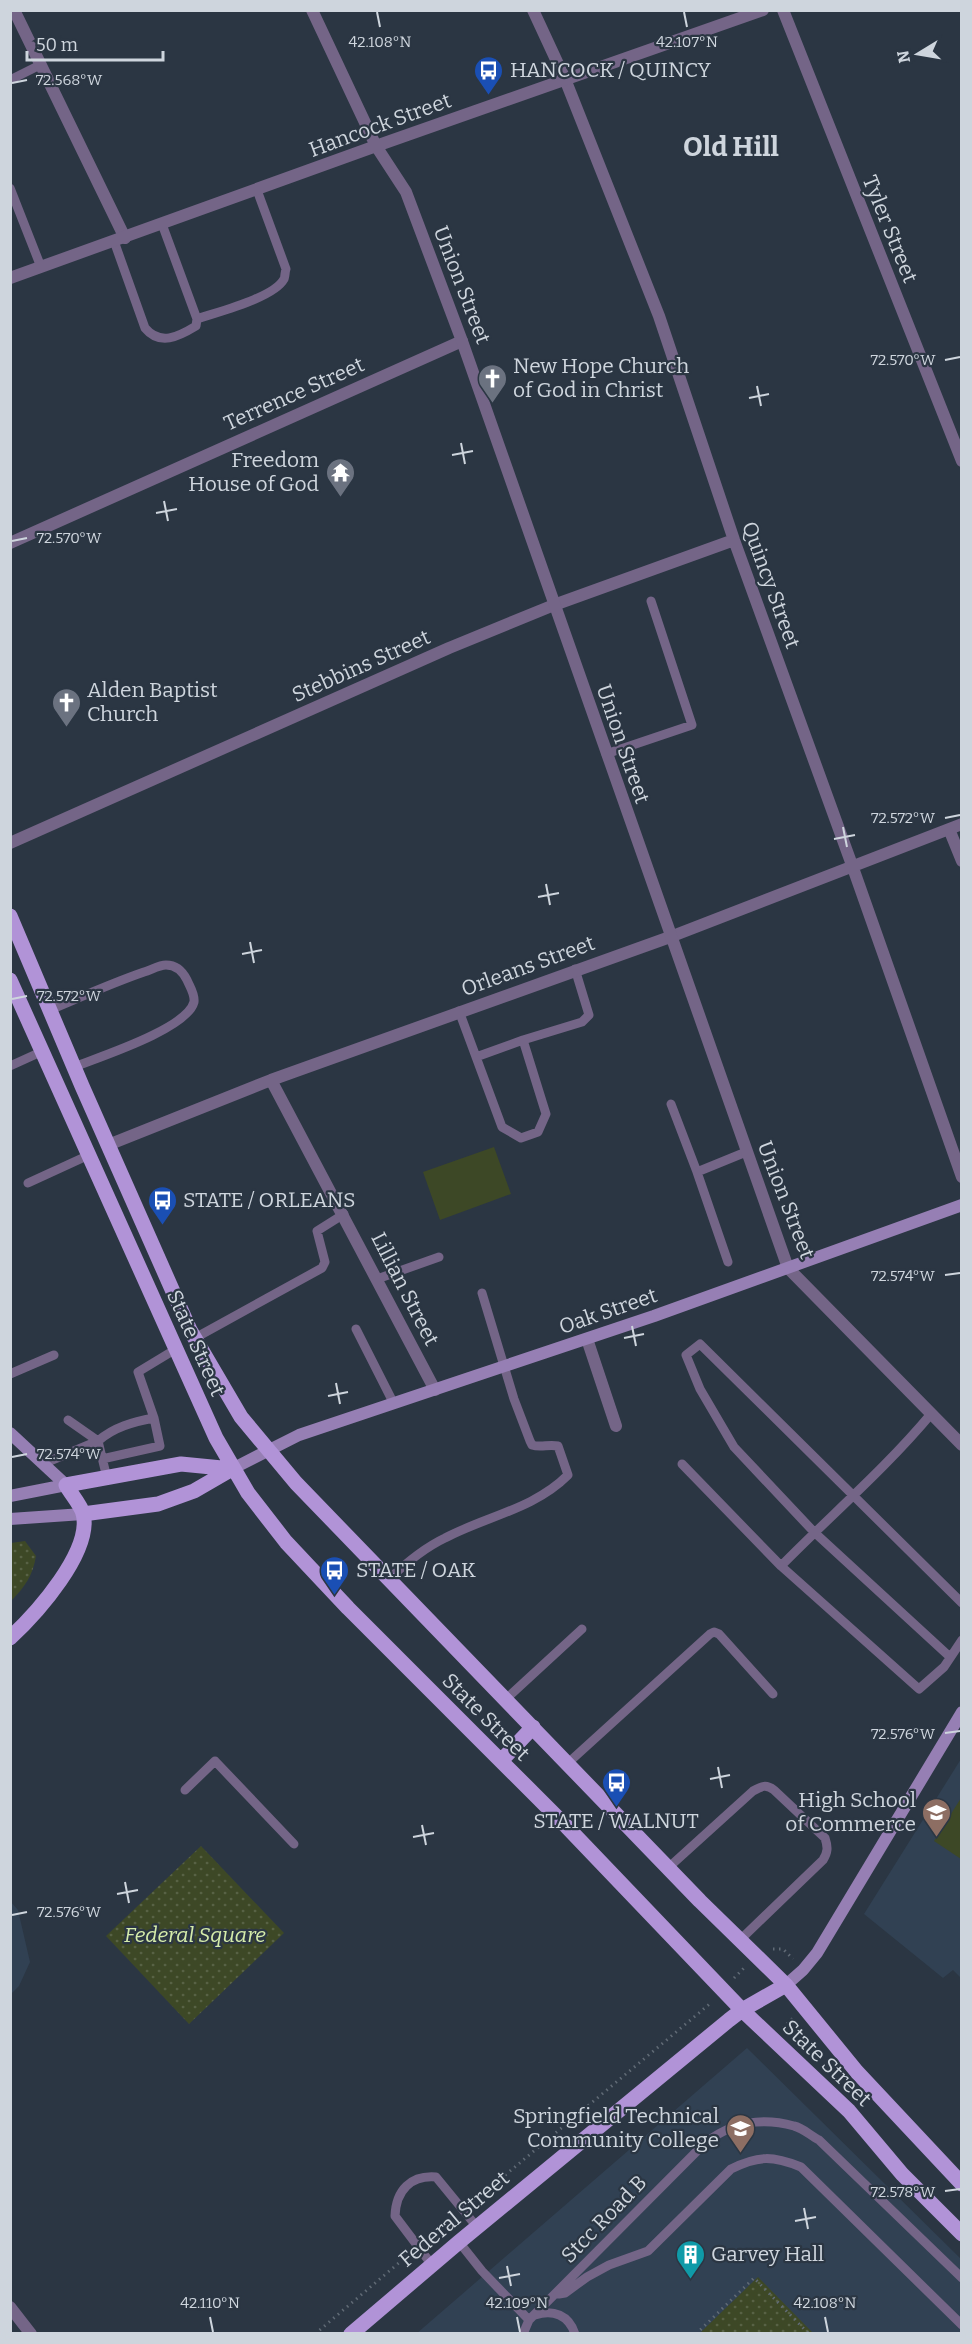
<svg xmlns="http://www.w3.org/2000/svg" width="972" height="2344" viewBox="0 0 972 2344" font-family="Bitter,serif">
	<defs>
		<pattern id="park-dots" width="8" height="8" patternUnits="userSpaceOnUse" patternTransform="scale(1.5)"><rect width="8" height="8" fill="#3d4826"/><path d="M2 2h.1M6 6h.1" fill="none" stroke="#586245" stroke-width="1.8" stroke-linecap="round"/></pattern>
	</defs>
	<rect width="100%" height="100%" fill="#2b3643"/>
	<path fill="#314153" d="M961,1759v219l-8,-8 -10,8 -79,-64z
		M11,1902l7,8 12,52 -11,24 -8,8z
		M747,2048l214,211v74l-545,1z"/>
	<path fill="#3d4826" d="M494,1147l17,47 -71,26 -17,-48z
		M961,1798v61l-27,-18z"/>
	<path fill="url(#park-dots)" d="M25,1541l11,15c-3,19 -11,31 -25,45v-58z
		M201,1846l83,87 -95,91 -83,-88z
		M758,2277l55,56h-113z"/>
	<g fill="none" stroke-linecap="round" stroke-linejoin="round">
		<path stroke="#616b76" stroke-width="3" stroke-dasharray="1.5 4.5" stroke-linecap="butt" d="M773,1949h10l10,10
			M734,1978l12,-12
			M783,2028l10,-10
			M473,2202l239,-200
			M429,2238l25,-20
			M315,2334l92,-78
			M696,2334l58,-56 55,56"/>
		<path stroke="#746587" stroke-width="9" d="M10,80l30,-15
			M10,188l31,79
			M114,241l31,87c15,18 33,9 51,-2l1,-7 -35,-95
			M197,319c20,-7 77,-21 87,-40 1,-1 1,-8 2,-10l-29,-79
			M606,754l86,-29 -41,-124
			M50,1010c31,-13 62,-27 94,-38 7,-2 15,-7 22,-7 10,0 17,7 21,15 3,7 8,14 7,22 -7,27 -95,55 -120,65
			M459,1011l43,116 19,11 17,-6 8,-18 -23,-74 -47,17
			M523,1040l59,-18 7,-7 -14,-46
			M10,1066l33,-15
			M671,1104l26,68
			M28,1183l61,-28
			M728,1262l-31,-90 49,-20
			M377,1279l62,-22
			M356,1329l38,75
			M195,1338l127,-70 3,-6 -8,-31 27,-17
			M10,1374l44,-19
			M931,1414c-46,55 -100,101 -150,152l138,123 25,-22 18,-27
			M68,1420l30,21c16,-14 35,-19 56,-23
			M102,1459l58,-13 -6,-28 -16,-46 38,-23
			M45,1463l53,-22 9,37
			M682,1464l99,102
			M389,1579c17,-16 35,-31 56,-41 42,-22 89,-29 123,-63l-10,-29c-10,-2 -17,2 -26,-1l-2,-4 -16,-42 -32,-106
			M950,1657l-136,-125 -80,-85 -34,-58 -14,-34 14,-11 262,259
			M506,1699l76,-70
			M568,1763l142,-129 4,-2 5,2 54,60
			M185,1790l30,-29 79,83
			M668,1868l85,-77c9,-5 13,-7 21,-1l51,48c3,9 3,14 -2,22l-83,80
			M459,2242l23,29 47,49
			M432,2265l-37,-49c1,-26 16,-41 41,-39l41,50
			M559,2294l6,-1 22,-16 22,-12 39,-14 83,-82c28,-14 42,-13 70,-2l161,158
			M535,2315c18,-6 34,0 40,19
			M523,2334l6,-14 175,-176c26,-21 57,-27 90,-18 9,2 17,10 25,14l143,138"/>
		<path stroke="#746587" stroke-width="12" d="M14,10l111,228
			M533,10l32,69 94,237 75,224 118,325 110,312
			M783,10l179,451
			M10,543l452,-202
			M949,829l13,32
			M10,843l439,-195 105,-43 180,-65
			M271,1080l164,310
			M108,1145l163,-65 399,-143 292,-113
			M10,2307l21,27"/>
		<path stroke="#746587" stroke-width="12" d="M312,10l64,136 30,46 56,149 326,927 174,177
			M10,278l366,-132 387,-136
			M587,1339l29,87"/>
		<path stroke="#967fb4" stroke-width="12" d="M10,1433l56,52
			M232,1469l67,-34 355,-119 308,-111
			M10,1496l56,-11
			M10,1519l73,-5
			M786,1985l17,-15 14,-17 145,-241"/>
		<path stroke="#b193d7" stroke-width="15" d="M10,916l72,170 108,244 51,87 55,66 404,418 86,84 71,87 105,112
			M10,980l206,458 32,55 38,49 62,66 219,219 175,183 107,101 53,63 60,60
			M83,1514l75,-10 36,-13 38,-22
			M10,1638c26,-24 83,-87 73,-125 -3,-9 -12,-19 -17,-28l115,-21 51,5
			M501,1761l32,-34
			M351,2334l108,-92 270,-222 13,-10 44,-25"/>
	</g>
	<path fill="none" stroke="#ced5dd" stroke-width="2" d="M377,12l3,15M684,12l3,15M12,83l15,-3M945,360l15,-3M757,386l4,20M749,398l20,-4M461,443l4,21M452,455l21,-4M164,501l4,20M156,513l21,-4M12,541l15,-3M945,818l15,-3M843,827l4,20M834,839l21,-4M546,884l4,21M538,897l21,-4M250,942l4,21M242,954l20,-4M12,999l15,-3M945,1275l15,-2M632,1326l4,20M624,1338l20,-4M336,1383l4,21M328,1396l20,-4M12,1457l15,-3M945,1733l15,-2M718,1767l4,21M710,1779l20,-4M422,1825l4,20M413,1837l21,-4M125,1882l4,21M117,1894l21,-4M12,1915l15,-3M945,2191l15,-2M804,2208l4,21M795,2221l21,-4M507,2266l4,20M499,2278l21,-4M210,2317l3,15M517,2317l3,15M825,2317l3,15"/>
	<defs>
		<symbol id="bus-pin" viewBox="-11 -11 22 30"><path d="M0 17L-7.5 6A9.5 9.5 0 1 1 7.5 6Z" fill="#1a4fb4" stroke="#2b3643"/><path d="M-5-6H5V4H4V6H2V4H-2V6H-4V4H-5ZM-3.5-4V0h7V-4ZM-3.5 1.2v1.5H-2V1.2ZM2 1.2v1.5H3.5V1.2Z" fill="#fff"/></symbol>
		<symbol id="church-pin" viewBox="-11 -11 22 30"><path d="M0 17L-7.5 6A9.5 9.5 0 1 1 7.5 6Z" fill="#6b7280" stroke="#2b3643"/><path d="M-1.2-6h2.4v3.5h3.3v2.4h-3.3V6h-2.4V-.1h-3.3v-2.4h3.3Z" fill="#fff"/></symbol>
		<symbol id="temple-pin" viewBox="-11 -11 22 30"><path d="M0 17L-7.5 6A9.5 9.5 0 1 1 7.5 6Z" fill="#6b7280" stroke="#2b3643"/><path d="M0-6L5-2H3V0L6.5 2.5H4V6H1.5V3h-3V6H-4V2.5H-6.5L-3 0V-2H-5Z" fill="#fff"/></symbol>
		<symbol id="school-pin" viewBox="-11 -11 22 30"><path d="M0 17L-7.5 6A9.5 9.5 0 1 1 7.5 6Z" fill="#8d6e63" stroke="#2b3643"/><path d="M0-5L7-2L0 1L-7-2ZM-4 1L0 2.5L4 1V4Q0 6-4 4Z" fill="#fff"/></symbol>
		<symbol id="university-pin" viewBox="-11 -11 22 30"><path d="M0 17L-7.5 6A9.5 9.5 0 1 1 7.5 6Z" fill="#8d6e63" stroke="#2b3643"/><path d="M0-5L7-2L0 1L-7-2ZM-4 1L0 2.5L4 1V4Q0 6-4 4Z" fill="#fff"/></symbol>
		<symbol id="building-pin" viewBox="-11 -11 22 30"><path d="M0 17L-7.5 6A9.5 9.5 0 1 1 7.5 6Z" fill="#0f9aa8" stroke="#2b3643"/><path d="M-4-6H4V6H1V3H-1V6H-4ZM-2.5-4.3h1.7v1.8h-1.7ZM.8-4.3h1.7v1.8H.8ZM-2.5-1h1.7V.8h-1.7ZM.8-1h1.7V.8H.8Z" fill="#fff"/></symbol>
	</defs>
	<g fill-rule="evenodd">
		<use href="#bus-pin" x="472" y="54" width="33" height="45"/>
		<use href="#church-pin" x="476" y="362" width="33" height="45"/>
		<use href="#temple-pin" x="324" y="456" width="33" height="45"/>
		<use href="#church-pin" x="50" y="686" width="33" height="45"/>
		<use href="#bus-pin" x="146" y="1184" width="33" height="45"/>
		<use href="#bus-pin" x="318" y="1554" width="33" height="45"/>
		<use href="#bus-pin" x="600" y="1766" width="33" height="45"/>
		<use href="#school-pin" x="920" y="1796" width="33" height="45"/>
		<use href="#university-pin" x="724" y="2112" width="33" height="45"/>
		<use href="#building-pin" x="674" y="2238" width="33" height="45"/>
	</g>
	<g text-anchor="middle" stroke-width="4.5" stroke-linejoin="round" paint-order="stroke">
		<g font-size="21" fill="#ced5dd" stroke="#2b3643" text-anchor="start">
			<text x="510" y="77">HANCOCK / QUINCY</text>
			<text x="513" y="373">New Hope Church<tspan x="513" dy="24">of God in Christ</tspan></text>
			<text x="319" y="467" text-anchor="end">Freedom<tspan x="319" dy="24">House of God</tspan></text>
			<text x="87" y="697">Alden Baptist<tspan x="87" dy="24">Church</tspan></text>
			<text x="183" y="1207">STATE / ORLEANS</text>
			<text x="356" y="1577">STATE / OAK</text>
			<text x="916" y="1807" text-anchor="end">High School<tspan x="916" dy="24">of Commerce</tspan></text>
			<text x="616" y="1828" text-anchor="middle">STATE / WALNUT</text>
			<text x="719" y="2123" text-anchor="end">Springfield Technical<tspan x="719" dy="24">Community College</tspan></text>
			<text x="711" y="2261">Garvey Hall</text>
		</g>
		<g font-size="21" fill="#ced5dd" stroke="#2b3643">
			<text transform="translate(380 125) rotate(-20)" y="7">Hancock Street</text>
			<text transform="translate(890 229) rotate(68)" y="7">Tyler Street</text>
			<text transform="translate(462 285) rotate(69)" y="7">Union Street</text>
			<text transform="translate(294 394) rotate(-24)" y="7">Terrence Street</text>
			<text transform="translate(771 585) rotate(70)" y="7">Quincy Street</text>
			<text transform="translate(361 666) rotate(-24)" y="7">Stebbins Street</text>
			<text transform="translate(623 744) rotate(71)" y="7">Union Street</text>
			<text transform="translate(528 966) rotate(-20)" y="7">Orleans Street</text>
			<text transform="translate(786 1200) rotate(69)" y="7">Union Street</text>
			<text transform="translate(405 1289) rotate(63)" y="7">Lillian Street</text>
			<text transform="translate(608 1311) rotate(-19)" y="7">Oak Street</text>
			<text transform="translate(196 1343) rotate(66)" y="7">State Street</text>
			<text transform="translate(486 1717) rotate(45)" y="7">State Street</text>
			<text transform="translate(827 2063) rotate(44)" y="7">State Street</text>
			<text transform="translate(454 2219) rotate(-40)" y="7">Federal Street</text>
			<text transform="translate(604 2219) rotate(-46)" y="7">Stcc Road B</text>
		</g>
		<g font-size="21" font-style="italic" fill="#d5ecaa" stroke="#2b3643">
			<text x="195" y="1942">Federal Square</text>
		</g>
		<g font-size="27" font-weight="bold" fill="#ced5dd" stroke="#2b3643">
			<text x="731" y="156">Old Hill</text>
		</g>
	</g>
	<g font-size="15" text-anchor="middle" fill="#ced5dd" stroke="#2b3643" stroke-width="4.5" stroke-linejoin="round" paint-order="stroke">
		<text x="380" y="47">42.108°N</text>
		<text x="687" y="47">42.107°N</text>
		<text x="69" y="85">72.568°W</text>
		<text x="903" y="365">72.570°W</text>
		<text x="69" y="543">72.570°W</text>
		<text x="903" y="823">72.572°W</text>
		<text x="69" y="1001">72.572°W</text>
		<text x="903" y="1281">72.574°W</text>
		<text x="69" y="1459">72.574°W</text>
		<text x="903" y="1739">72.576°W</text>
		<text x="69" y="1917">72.576°W</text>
		<text x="903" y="2197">72.578°W</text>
		<text x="210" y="2308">42.110°N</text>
		<text x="517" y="2308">42.109°N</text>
		<text x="825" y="2308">42.108°N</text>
	</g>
	<rect width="972" height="2344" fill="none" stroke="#ced5dd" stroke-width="24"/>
	<g transform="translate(918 54) rotate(259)" stroke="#2b3643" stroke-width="4.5" paint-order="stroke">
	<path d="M0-4.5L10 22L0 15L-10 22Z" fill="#ced5dd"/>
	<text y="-9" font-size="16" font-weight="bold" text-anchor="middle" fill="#ced5dd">N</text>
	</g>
	<path d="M27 51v9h136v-9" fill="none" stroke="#ced5dd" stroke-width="3"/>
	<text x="36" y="51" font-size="18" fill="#ced5dd" stroke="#2b3643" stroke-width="4.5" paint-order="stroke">50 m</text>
</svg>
